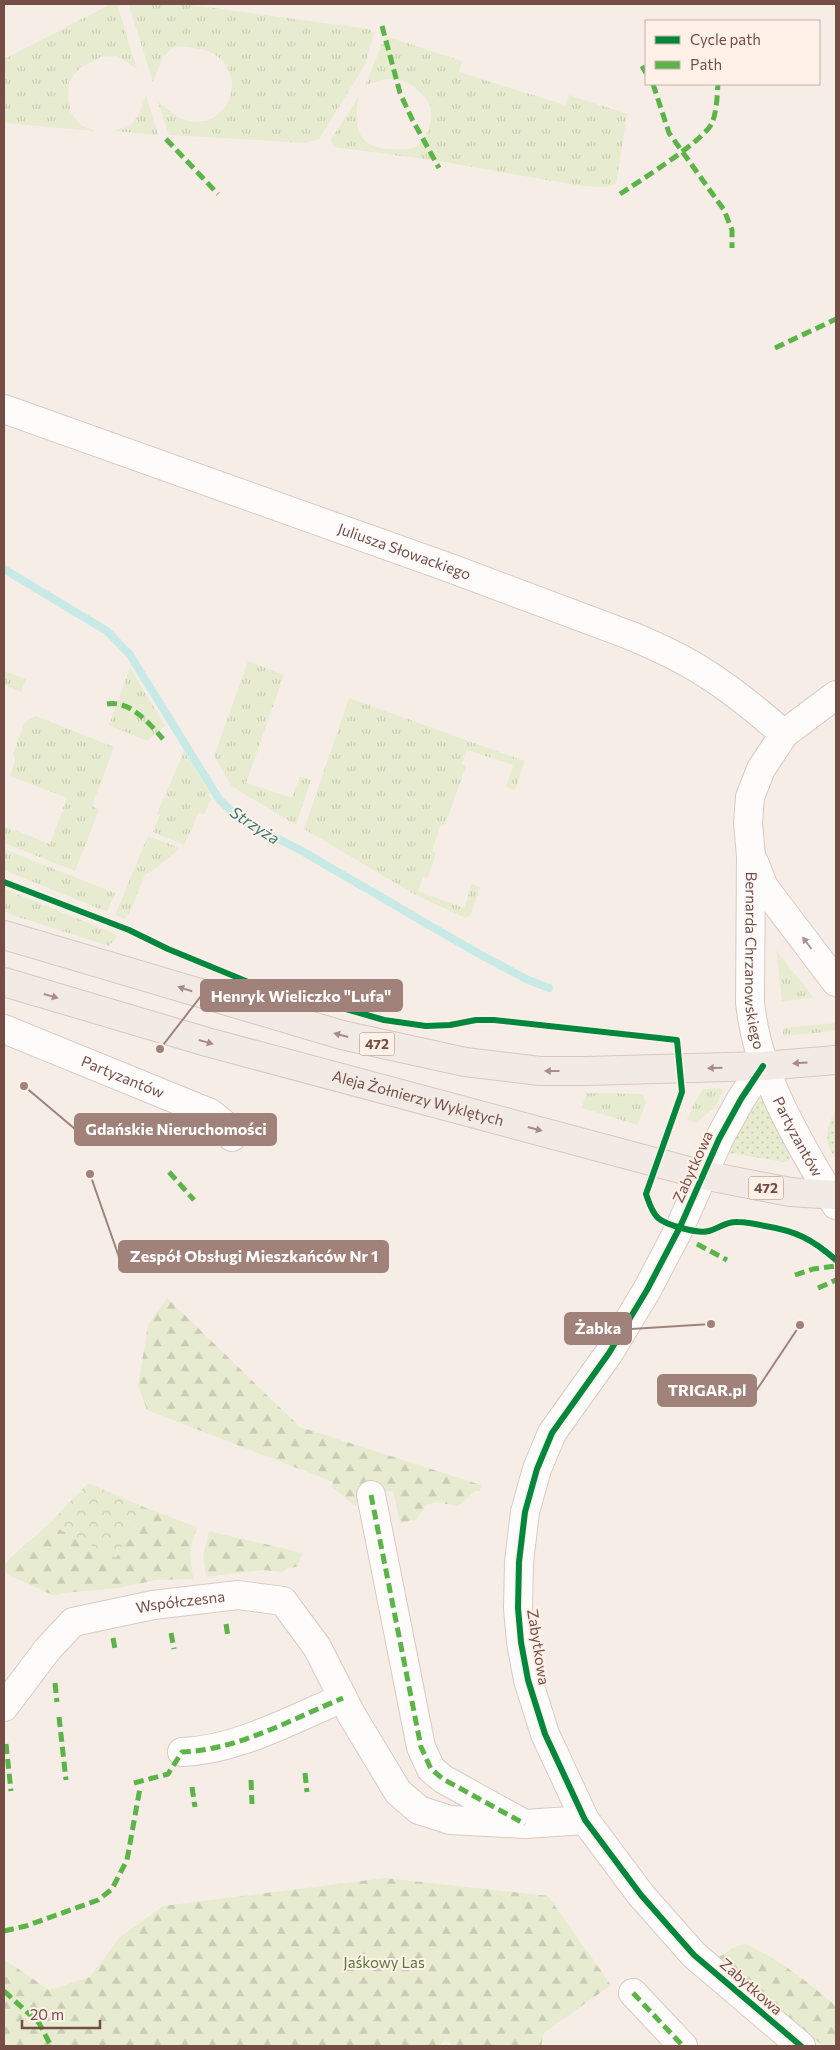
<svg xmlns="http://www.w3.org/2000/svg" width="840" height="2050" viewBox="0 0 840 2050" font-family="Commissioner,sans-serif">
	<defs>
		<pattern id="grass-tufts" width="24" height="20" patternUnits="userSpaceOnUse" patternTransform="scale(1.25)"><rect width="24" height="20" fill="#e7ecd0"/><path d="M3 7l-1-3M5 7V3M7 7l1-3M15 17l-1-3M17 17v-4M19 17l1-3" fill="none" stroke="#caccb4"/></pattern>
		<pattern id="forest-firs" width="22" height="20" patternUnits="userSpaceOnUse" patternTransform="scale(1.25)"><rect width="22" height="20" fill="#e7ecd0"/><path d="M5 1l3.5 6h-7zM16 11l3.5 6h-7z" fill="#caccb4"/></pattern>
		<pattern id="park-crowns" width="20" height="18" patternUnits="userSpaceOnUse" patternTransform="scale(1.25)"><rect width="20" height="18" fill="#e7ecd0"/><path d="M2 6a3 3 0 1 1 6 0M12 15a3 3 0 1 1 6 0" fill="none" stroke="#caccb4"/></pattern>
		<pattern id="garden-dots" width="8" height="8" patternUnits="userSpaceOnUse" patternTransform="scale(1.25)"><rect width="8" height="8" fill="#e7ecd0"/><path d="M2 2h.1M6 6h.1" fill="none" stroke="#caccb4" stroke-width="1.8" stroke-linecap="round"/></pattern>
	</defs>
	<rect width="100%" height="100%" fill="#f7ede7"/>
	<path fill="url(#grass-tufts)" d="M111,4h6l20,65 -20,-13 -16,1 -20,10 -12,14 -1,17 3,15 10,12 13,6 -90,-8v-64z
		M130,4h55l184,25 5,4 -9,32 -46,74 -13,4 -137,-8 -11,-33c7,5 14,12 22,16 40,19 72,-35 37,-62 -11,-8 -29,-9 -42,-10l-12,11 -10,25 -23,-73z
		M385,36l77,25 -3,11 106,33 4,-10 58,19 -11,70 -11,3 -23,-1 -150,-26 -99,-13 -2,-8 28,-43c-5,28 -4,50 29,53 9,1 19,1 27,-2 11,-5 18,-27 16,-38 -2,-8 -10,-16 -16,-21 -16,-14 -33,-10 -50,-2z
		M146,95l12,40 -45,-4 19,-7 8,-12z
		M248,661l36,14 -38,108 46,15 8,-22 11,4 -15,45 -55,-33 -10,-7 -17,-29z
		M130,668l35,58 -18,15 -38,-16z
		M4,671l22,8 -5,13 -17,-7z
		M349,698l176,63 -10,29 -9,-3 7,-22 -46,-15 -5,14 4,2 -21,59 -4,-1 -9,27 4,2 -8,25 -5,-1 -5,14 46,17 8,-24 8,3 -9,28 -6,3 -51,-24 -110,-65z
		M36,716l78,31 -22,59 7,4 -24,61 -71,-28v-17l46,18 17,-46 -57,-22 5,-16 -2,-6 12,-33z
		M184,751l25,40 -1,4 3,4 -7,16 -5,-3 -15,33 -31,-13 7,-17 -3,-1z
		M148,836l32,12 -22,19 -13,8 -16,39 -4,5 -10,-4z
		M4,849l111,44 -8,19 -103,-42z
		M4,889l114,46 -9,11 -97,-31 -8,-4z
		M776,950l38,48 -32,3z
		M836,1023v8l-53,5v-8z
		M720,1088l3,2c-3,7 -5,14 -10,19 -6,6 -10,6 -16,14l-10,-3 7,-17 9,-14z
		M586,1093l57,1 3,9 -8,22 -56,-17z"/>
	<path fill="url(#forest-firs)" d="M167,1298l133,129 181,58 -1,6h-5l-14,13 -5,2 -19,-4 -11,3 -10,15 -16,3 -7,-32 -34,3 -3,13 -24,-20 1,-5 -186,-72 -9,-24 10,-61z
		M141,1506l56,21 -7,24 3,28 -37,1 -37,8 -56,5 -8,3 -47,-21c-1,-2 -4,-5 -4,-7 0,-8 38,-37 45,-44l66,33z
		M209,1531l94,22 -6,14 -9,1 -6,4 -19,-2 -57,7 -3,-21z
		M385,1878l163,18 63,89 -67,48 -3,13h-88l-7,-7 -7,7h-435v-87l45,31 41,-13 30,-40 43,-31z
		M746,1944c34,16 62,38 90,62v40h-13l-105,-88 14,-10z"/>
	<path fill="url(#park-crowns)" d="M88,1483l53,23 -25,52 -67,-34z"/>
	<path fill="url(#garden-dots)" d="M762,1099l28,58 -1,4 -5,1 -55,-9 -5,-4 26,-43z
		M836,1111v47c-13,-13 -10,-33 0,-47z"/>
	<g fill="none" stroke-linecap="round" stroke-linejoin="round">
		<path stroke="#c7eae6" stroke-width="8" d="M4,569l103,62 23,24 89,144 19,19 64,33 170,99 54,29 23,9"/>
		<defs>
			<g id="street">
				<path id="s1" d="M4,409l446,159 179,67c27,11 55,24 79,40 27,17 52,38 76,59"/>
				<path id="s2" d="M4,1029l206,84 15,12 7,12"/>
				<path d="M763,1066l-22,33 -22,40 -39,88 -33,63 -38,63 -57,80 -15,36 -12,43 -6,50 -1,46 3,34 7,38 17,54 40,86 56,75 53,60 107,91"/>
				<path d="M371,1495l50,252 10,22 12,10 76,42"/>
				<path id="s3" d="M4,1707l43,-57 26,-28 80,-17 85,-10 45,6 34,46 34,67 47,78 21,18 31,10 75,4 60,-4"/>
				<path d="M182,1752c56,-2 110,-33 161,-54"/>
				<path d="M633,1993l50,53"/>
			</g>
			<g id="secondary">
				<path id="s4" d="M836,695l-52,39 -23,35 -11,28 -2,26 3,33 -1,146c7,73 49,141 86,203"/>
				<path d="M754,862l10,25 72,95"/>
			</g>
			<g id="primary">
				<path d="M4,935l338,100 123,27 75,9h46l177,-5 73,-6"/>
				<path id="s5" d="M4,982l203,60 496,133 87,17 46,3"/>
			</g>
		</defs>
		<use href="#street" stroke="#d8cac5" stroke-width="30"/>
		<use href="#secondary" stroke="#d8c8c3" stroke-width="30"/>
		<use href="#primary" stroke="#d6c7c3" stroke-width="30"/>
		<use href="#street" stroke="#fefcfb" stroke-width="28"/>
		<use href="#secondary" stroke="#fefcfb" stroke-width="28"/>
		<use href="#primary" stroke="#f2eae4" stroke-width="28"/>
		<path stroke="#5ab447" stroke-width="5" stroke-dasharray="10 5" stroke-linecap="butt" d="M382,26l18,67 12,26 27,49
			M642,66l4,7
			M653,84l16,49 55,77 8,20v18
			M166,139l52,55
			M620,194c18,-12 85,-54 92,-71 5,-12 5,-27 6,-39
			M775,348l61,-29
			M107,704c23,-4 42,19 56,35
			M169,1172l25,28
			M697,1244l30,16
			M795,1275l18,-6 23,-3
			M818,1288l18,-8
			M371,1495l50,252 10,22 12,10 82,45
			M226,1624l2,13
			M171,1633l3,16
			M113,1638l2,11
			M55,1683l2,19
			M59,1717l7,63
			M6,1744l5,47
			M305,1773l2,19
			M251,1780l1,24
			M134,1783l34,-9 14,-22c56,-2 110,-33 161,-54
			M192,1787l3,20
			M4,1931l22,-5 72,-26 14,-11 15,-29 13,-72
			M4,1991l35,32 12,23
			M633,1993l50,53"/>
		<defs>
			<path id="cycleway" d="M4,882l125,48 39,19 95,39 34,7 87,25 42,6 24,-1 26,-5h18l183,20 5,52 -36,102c3,8 5,17 12,24 8,7 40,16 51,13 11,-3 17,-10 29,-9 9,0 18,2 27,4 31,5 47,13 71,34
				M763,1066l-22,33 -22,40 -39,88 -33,63 -38,63 -57,80 -15,36 -12,43 -6,50 -1,46 3,34 7,38 17,54 40,86 56,75 53,60 107,91"/>
		</defs>
		<use href="#cycleway" stroke="#fff1e8" stroke-width="9"/>
		<use href="#cycleway" stroke="#00873e" stroke-width="6"/>
	</g>
	<defs><path id="oneway-solid" d="M-6-.8H1V-3.2L6.5 0L1 3.2V.8H-6Z" transform="scale(1.25)"/></defs>
	<use fill="#ac938e" href="#oneway-solid" transform="translate(807 943) rotate(-127)"/>
	<g fill="#a88c85">
		<use href="#oneway-solid" transform="translate(185 989) rotate(-163)"/>
		<use href="#oneway-solid" transform="translate(51 996) rotate(16)"/>
		<use href="#oneway-solid" transform="translate(341 1035) rotate(-165)"/>
		<use href="#oneway-solid" transform="translate(206 1042) rotate(16)"/>
		<use href="#oneway-solid" transform="translate(800 1063) rotate(176)"/>
		<use href="#oneway-solid" transform="translate(715 1068) rotate(178)"/>
		<use href="#oneway-solid" transform="translate(552 1071) rotate(-180)"/>
		<use href="#oneway-solid" transform="translate(535 1129) rotate(15)"/>
	</g>
	<g text-anchor="middle" stroke-width="4" stroke-linejoin="round" paint-order="stroke">
		<g fill="#fff1e8" stroke="#9f7e76" stroke-width="1">
			<rect x="359.5" y="1032.5" width="35" height="23" rx="4"/>
			<rect x="748.5" y="1176.5" width="35" height="23" rx="4"/>
		</g>
		<g font-size="14" font-weight="bold" fill="#764d45">
			<text x="377" y="1049">472</text>
			<text x="766" y="1193">472</text>
		</g>
		<g font-size="15" fill="#764d45" stroke="#fff1e8">
			<text dy="5" stroke="none"><textPath href="#s1" startOffset="425">Juliusza Słowackiego</textPath></text>
			<text dy="5" stroke="none"><textPath href="#s4" startOffset="301">Bernarda Chrzanowskiego</textPath></text>
			<text dy="5" stroke="none"><textPath href="#s2" startOffset="128">Partyzantów</textPath></text>
			<text dy="5" stroke="none"><textPath href="#s5" startOffset="430">Aleja Żołnierzy Wyklętych</textPath></text>
			<text dy="5" stroke="none"><textPath href="#s4" startOffset="486">Partyzantów</textPath></text>
			<text transform="translate(693 1167) rotate(-66)" y="5">Zabytkowa</text>
			<text dy="5" stroke="none"><textPath href="#s3" startOffset="219">Współczesna</textPath></text>
			<text transform="translate(538 1647) rotate(81)" y="5">Zabytkowa</text>
			<text transform="translate(751 1987) rotate(41)" y="5">Zabytkowa</text>
		</g>
		<g font-size="15" fill="#59783a" stroke="#fff1e8">
			<text x="384" y="1968">Jaśkowy Las</text>
		</g>
		<g font-size="16" font-style="italic" fill="#357674" stroke="#fff1e8">
			<text transform="translate(255 825) rotate(33)" y="6">Strzyża</text>
		</g>
	</g>
	<path fill="none" stroke="#a1827b" stroke-width="2" d="M160 1049L201 996M24 1086L75 1129M90 1174L119 1257M711 1324L631 1329M800 1325L756 1391"/>
	<g fill="#a1827b" stroke="#fff1e8" stroke-width="2">
		<circle cx="160" cy="1049" r="5"/>
		<circle cx="24" cy="1086" r="5"/>
		<circle cx="90" cy="1174" r="5"/>
		<circle cx="711" cy="1324" r="5"/>
		<circle cx="800" cy="1325" r="5"/>
	</g>
	<g fill="#a1827b" stroke="#a1827b" stroke-width="2">
		<rect x="201" y="980" width="201" height="31" rx="5"/>
		<rect x="75" y="1114" width="201" height="31" rx="5"/>
		<rect x="119" y="1241" width="269" height="31" rx="5"/>
		<rect x="565" y="1313" width="66" height="31" rx="5"/>
		<rect x="658" y="1375" width="98" height="31" rx="5"/>
	</g>
	<g font-size="16" text-anchor="middle" font-weight="bold" fill="#fff">
		<text x="301" y="1002">Henryk Wieliczko "Lufa"</text>
		<text x="176" y="1135">Gdańskie Nieruchomości</text>
		<text x="254" y="1262">Zespół Obsługi Mieszkańców Nr 1</text>
		<text x="598" y="1334">Żabka</text>
		<text x="707" y="1396">TRIGAR.pl</text>
	</g>
	<rect width="840" height="2050" fill="none" stroke="#764d45" stroke-width="10"/>
	<rect x="645" y="20" width="175" height="65" fill="#fff1e8" stroke="#c8afa7"/>
	<rect x="655" y="36" width="25" height="8" fill="#00873e" stroke="#c8afa7"/>
	<text x="690" y="45" font-size="15" fill="#764d45">Cycle path</text>
	<rect x="655" y="61" width="25" height="8" fill="#5ab447" stroke="#c8afa7"/>
	<text x="690" y="70" font-size="15" fill="#764d45">Path</text>
	<path d="M22 2020v8h78v-8" fill="none" stroke="#764d45" stroke-width="2.5"/>
	<text x="30" y="2020" font-size="15" fill="#764d45" stroke="#fff1e8" stroke-width="4" paint-order="stroke">20 m</text>
</svg>
